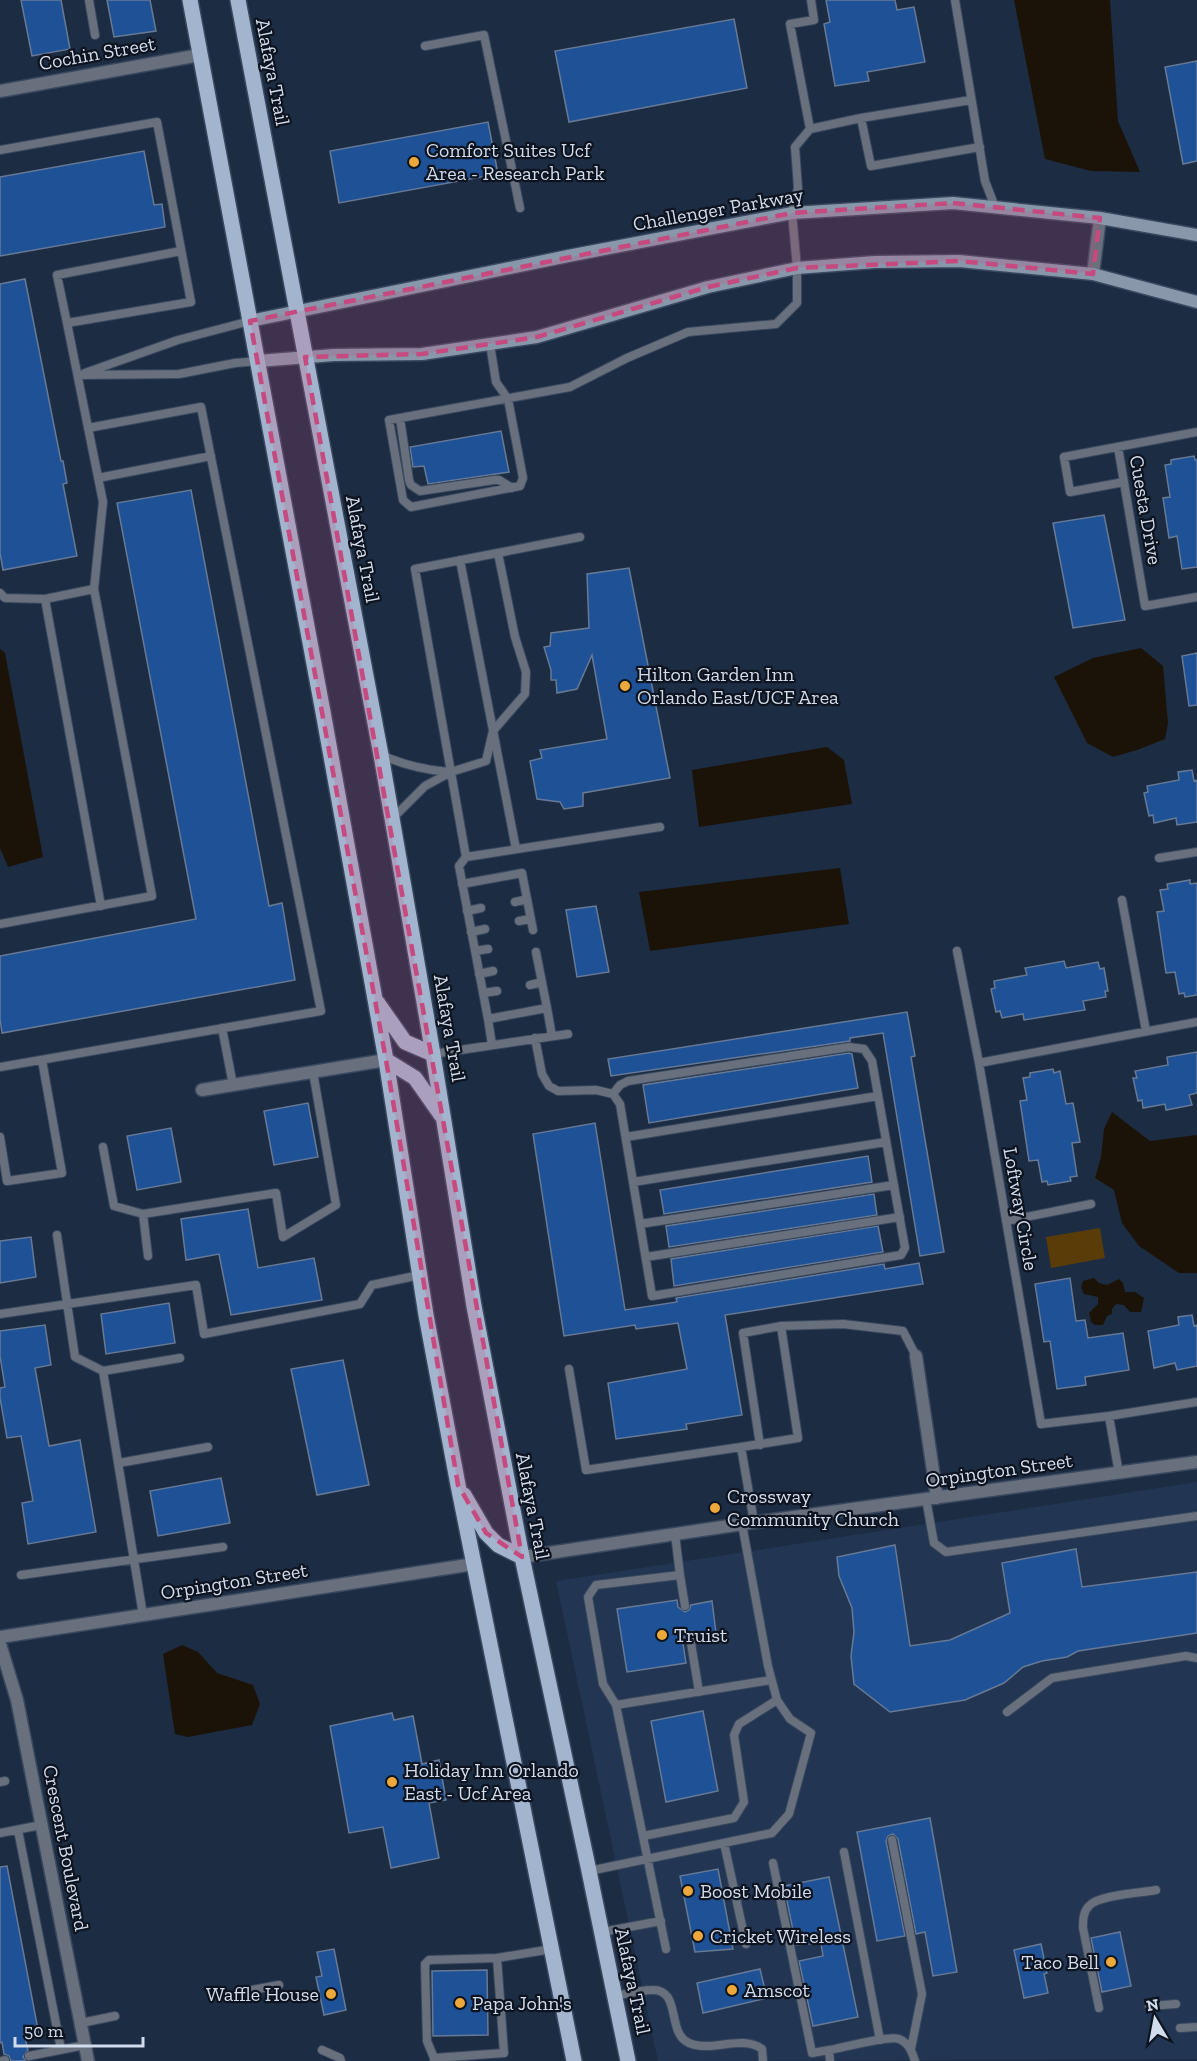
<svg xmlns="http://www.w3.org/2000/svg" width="1197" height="2061" viewBox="0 0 1197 2061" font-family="'Zilla Slab',serif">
	<rect width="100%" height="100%" fill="#1c2c43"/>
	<path fill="#223552" d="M1197,1482v577l-539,2 -102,-480z"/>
	<path fill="#5a3c09" d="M1100,1228l5,30 -54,10 -5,-31z"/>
	<path fill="#1c1308" d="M1014,0h96l8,121 22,51 -49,-1 -46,-12z
		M1141,648l22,18 5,57 -3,16 -28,11 -24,7 -26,-14 -33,-66 39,-19z
		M0,649l5,4 38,204 -35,10 -8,-19z
		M827,747l17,13 8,44 -153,23 -7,-57z
		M840,868l9,56 -199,27 -11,-59z
		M1112,1112l38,29 47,-6v138h-18l-40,-27 -17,-23 -8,-33 -19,-12 6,-21 3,-28z
		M1094,1278l5,5 8,2 12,-6 4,4 2,9h10l9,6 -3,14h-11l-6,-7 -8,-1 -4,5v5l-5,2 -4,9h-8l-4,-3 -2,-9 9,-9v-7l-14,-3 -3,-6 2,-7z
		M182,1645l16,7 19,21 36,12 7,19 -8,21 -64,12 -13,-3 -12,-80z"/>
	<path fill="#1f5197" stroke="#667995" stroke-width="1.5" d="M21,0h40l9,49 -38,7z
		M107,0h43l6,31 -42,6z
		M826,0h69l2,10 17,-3 11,55 -58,10 2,9 -34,5 -11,-62 6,-2z
		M734,19l13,69 -178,34 -14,-71z
		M1197,61v100l-14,3 -18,-97z
		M488,122l10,52 -159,29 -9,-52z
		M144,151l10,54 8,-1 3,23 -165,29v-79z
		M25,279l36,182h2l4,22 -4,1 14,72 -74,14 -3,-17v-269z
		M501,431l8,41 -81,12 -4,-18 -11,1 -3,-20z
		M1194,456l1,4h2v107l-15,2 -5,-33 -8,2 -6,-40 7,-1 -5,-32 6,-1v-4z
		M191,490l78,416 13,-3 13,77 -293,53 -2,-14v-63l196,-37 -79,-416z
		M1104,515l21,105 -52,8 -20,-105z
		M629,568l41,210 -87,15v13l-19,3 -4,-7 -23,-3 -7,-38 12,-3 -2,-8 67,-11 -15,-84 -15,34 -20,4 -1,-13h-5v-10l-7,-23 6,-1 1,-13 38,-5 -2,-54z
		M1197,653v52l-8,1 -7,-50z
		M1192,770l2,11 3,-1v42l-20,3 -1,-7 -22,5 -1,-8 -4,1 -5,-23 4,-1 -1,-6 32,-6 -1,-8z
		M1190,880v4l7,-1v112l-12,2 -1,-4 -5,1 -4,-22 -9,1 -9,-61 7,-1 -4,-21 8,-1 -1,-5z
		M596,906l13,66 -32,5 -11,-67z
		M1064,961l2,7 32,-6 2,7 4,-1 4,23h-3l1,6 -23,4 2,9 -61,10 -1,-6 -21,4 -2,-7 -4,1 -5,-23 4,-1 -1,-7 33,-6 -2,-7z
		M907,1012l8,44 -4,1 33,195 -24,4 -37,-223 -33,5v3l-239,35 -3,-17z
		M1197,1052v41l-8,2 3,10 -26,5 -1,-6 -22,4 -1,-8 -4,1 -5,-23h4l-2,-7 33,-6 -1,-8z
		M849,1053l3,1 6,34 -209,35 -6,-38z
		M1053,1069l1,4 6,-2 6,33 7,-1 7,39 -8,1 5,33 -7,1 1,4 -23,4 -1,-4 -5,1 -4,-22 -9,1 -9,-60 7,-1 -4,-22 7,-1v-4z
		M308,1103l10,54 -44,8 -10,-54z
		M595,1123l30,187 52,-8 -1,-4 208,-34 1,5 34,-6 4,21 -198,31 17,100 -56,9 1,5 -71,10 -8,-56 79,-14 -9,-46 -42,6 -1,-4 -71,11 -31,-202z
		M171,1128l10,54 -44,8 -10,-54z
		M868,1156l4,26 -208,32 -4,-24z
		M874,1194l3,21 -208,32 -3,-21z
		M248,1209l10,59 56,-10 8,42 -91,15 -12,-61 -33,6 -5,-41z
		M878,1226l5,26 -209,34 -3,-27z
		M31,1237l5,40 -36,6v-42z
		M1070,1278l6,43 9,-1 3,18 35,-5 6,37 -44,7 1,8 -29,4 -7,-48 -6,1 -9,-58z
		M169,1303l6,40 -69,11 -5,-40z
		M1192,1315l2,11 3,-1v41l-20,4 -2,-7 -21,5 -6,-37 31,-6 -1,-8z
		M45,1325l6,40 -16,3 14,78 31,-6 16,92 -68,12 -6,-41 11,-2 -12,-65 -14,2 -7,-40v-10l5,-1 -5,-31v-25z
		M343,1360l26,125 -52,10 -26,-126z
		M221,1478l9,45 -72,13 -8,-45z
		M895,1545l15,101 40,-6 60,-27 -8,-50 74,-14 6,38 115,-15v61l-119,18 -11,6 -25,4 -19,6 -19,16 -39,17 -75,12 -36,-28 -3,-28 3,-24 -2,-24 -13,-32 -2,-19z
		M677,1600l1,7 7,5 4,-2 2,-5 21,-4 4,32 -20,3 -4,-5 -6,2 -2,5h-2l4,25 -59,9 -10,-63z
		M703,1711l15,80 -52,11 -15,-81z
		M392,1713l2,7 19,-4 9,48 17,-4 7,40 -17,3 10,55 -48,10 -8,-41 -34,6 -19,-107z
		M930,1818l27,154 -24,4 -8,-44 -9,2 -18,-95 -5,-5 -5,2 -2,5 19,95 -28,5 -20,-109z
		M7,1866l32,169 -14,3 3,12 -5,7 3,4h-15l-2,-5 -5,-2 -2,-12 -2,1v-176z
		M718,1869l15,80 -38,3 -15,-76z
		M829,1877l29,140 -45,9 -14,-65 24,-5 -2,-13 -25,2 -12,-59z
		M1120,1932l11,54 -29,6 -11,-54z
		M1041,1944l6,29 -3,1 4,19 -24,5 -10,-48z
		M334,1949l12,61 -22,5 -8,-38 6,-1 -5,-24z
		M760,1969l7,29 -64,15 -6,-30z
		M487,1970l1,65 -55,1 -1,-65z"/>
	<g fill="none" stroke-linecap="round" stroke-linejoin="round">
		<defs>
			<path id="lane" d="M89,0l6,35
				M955,0l30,181 10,26
				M425,46l59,-11 36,173
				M861,118l10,48 109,-19
				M810,129l51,-11 110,-18
				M0,150l157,-28 34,180 -124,21 36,179 -9,87 58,307 -152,28
				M67,323l-10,-48 124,-24
				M490,344l6,38 12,17 15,79 -3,8 -109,21 -8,-7 -14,-80 11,-2 170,-31 57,-29 61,-26 88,-8 21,-21v-35l-5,-55 6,-25 -3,-41 15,-18 -20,-105 24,-4 -3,-20
				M85,373l93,-33 72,-19
				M78,375l101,-1 56,-11 23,-2
				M400,418l9,62 2,5 9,6 74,-11h5l13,8
				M1118,447l27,159 52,-9
				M98,478l113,-22
				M1124,482l-54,10 -6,-35 133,-25
				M580,537l-165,32 51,288 194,-30
				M460,560l56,289
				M94,589l-49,10 56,307
				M0,593l5,5 40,1
				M381,755c23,10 43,15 68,17
				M392,819l33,-33 26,-14 35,-11 7,-30 32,-37 1,-22 -11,-35 -17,-84
				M466,857l-7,9 29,153
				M1159,858l38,-6
				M462,884l60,-11 11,57
				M1122,900l24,131
				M515,902l12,-3
				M467,911l14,-3
				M519,921l11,-2
				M471,932l14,-3
				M475,951l13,-2
				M957,951l22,112 62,361 68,-8 88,-14
				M536,952l11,56
				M479,974l14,-3
				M530,985l12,-3
				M483,993l14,-2
				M222,1028l11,57
				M535,1038l7,36 7,12 9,5 38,-1 17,4 7,10 32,192 249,-41 4,-7 -33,-187 -8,-12 -15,-2 -221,34 -8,4 -7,9
				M492,1045l-4,-26 59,-11 5,28
				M433,1054l135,-20
				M979,1063l218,-41
				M0,1067l321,-56 -120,-604 -113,21
				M0,1137l7,44 55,-8 -20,-113
				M626,1137l252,-41
				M103,1147l11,59 29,8
				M633,1182l253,-40
				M1006,1221l85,-17
				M640,1224l254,-39
				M57,1235l18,122 28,14 77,-13
				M148,1256l-5,-42 133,-21 7,44 53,-32 -23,-133
				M646,1257l254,-40
				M0,1314l196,-29 8,49 156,-30 12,-19 48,-10
				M569,1369l17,101 155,-23
				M103,1371l40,244
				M1109,1416l10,58
				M760,1445l-17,-112 38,-7 62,-2 60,7 13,25
				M119,1463l89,-16
				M926,1499l8,44 12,9 251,-36
				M754,1522l-13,-75 57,-9 -17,-112
				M21,1575l202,-28
				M680,1575l5,31
				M690,1637l9,55
				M616,1705l155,-25
				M1007,1712l45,-34 134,-22 11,2
				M0,1782l5,-1
				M18,1830l43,219
				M0,1833l41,-8
				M643,1836l91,-18 10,-16 -10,-67 5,-11 38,-24
				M892,1840l30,154 -11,55
				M724,1843l22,101
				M844,1852l36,188
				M773,1863l39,190 17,-3
				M589,1871l183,-38 17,-19 22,-81 -21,-14 -13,-19 -9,-34 -26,-142
				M602,1932l59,-11
				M666,1949l-50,-244 -13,-21 -15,-87 8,-12 84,-10 -5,-41
				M252,1990l27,-5
				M615,1996c12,-2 25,-6 37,-6 30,-1 14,43 37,53 23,10 52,-9 73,6l1,12
				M1149,2006l27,-2
				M1099,2008l-16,-80c0,-8 0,-17 7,-23 10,-10 51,-12 66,-15
				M81,2023l34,-7
				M1180,2028l17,-1
				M322,2050l18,8 1,3
				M29,2056l56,-11
				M434,2058l-7,-17 -2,-77 4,-4 68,-2
				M2,2061l3,-1
				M434,2061v-3l70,-5 -7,-95 55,-9
				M830,2061l-1,-11c13,-2 60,-15 70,-11 10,4 13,13 16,22"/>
			<path id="street" d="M0,91l200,-36
				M1093,274l7,-56
				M202,1090l184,-30
				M916,1356l21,142
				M522,1557l220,-33 455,-62
				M0,1637l474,-73
				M0,1644l17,56 71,361"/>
			<path id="secondary" d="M250,321l318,-65 224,-43 161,-10 147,15 97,17
				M258,361l76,-6 88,-1 115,-17 171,-50 89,-19 78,-6 84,-1 134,13 104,28"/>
			<path id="primary" d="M190,0l133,712 63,348 40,255 32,170 116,576
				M238,0l143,755 52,299 41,252 48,251 67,314 39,190
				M377,1002l28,40 28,12
				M386,1060l29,18 26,37
				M464,1495l22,38 12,12 24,12"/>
		</defs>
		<use href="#lane" stroke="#39485e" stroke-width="10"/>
		<use href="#street" stroke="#39485e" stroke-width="15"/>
		<use href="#secondary" stroke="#39485e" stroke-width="15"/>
		<use href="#primary" stroke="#39485e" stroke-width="18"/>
		<use href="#lane" stroke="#67707c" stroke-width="8"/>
		<use href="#street" stroke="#67707c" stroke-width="12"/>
		<use href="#secondary" stroke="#8997aa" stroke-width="12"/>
		<use href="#primary" stroke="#a3b4ce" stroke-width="15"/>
	</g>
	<path fill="#c6497f" fill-opacity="0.2" stroke="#c6497f" stroke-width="4.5" stroke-dasharray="12 8" stroke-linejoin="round" d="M953,203l147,15 -7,56 -134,-13 -162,7 -89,19 -171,50 -115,17 -117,3 217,1200 -36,-24 -28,-48 -72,-425 -136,-739 542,-108z"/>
	<g fill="#eda83b" stroke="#0d141f" stroke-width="2">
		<circle cx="414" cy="162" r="6"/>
		<circle cx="625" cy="686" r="6"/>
		<circle cx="715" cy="1508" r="6"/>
		<circle cx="662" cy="1635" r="6"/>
		<circle cx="392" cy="1782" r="6"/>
		<circle cx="688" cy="1891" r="6"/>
		<circle cx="698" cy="1936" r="6"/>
		<circle cx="1111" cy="1962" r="6"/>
		<circle cx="732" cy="1990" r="6"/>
		<circle cx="331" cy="1994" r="6"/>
		<circle cx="460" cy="2003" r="6"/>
	</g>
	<g text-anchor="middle" stroke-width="4.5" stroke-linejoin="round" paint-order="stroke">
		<g font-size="20" fill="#d1dcec" stroke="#0d141f">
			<text transform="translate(97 53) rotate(-10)" y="7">Cochin Street</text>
			<text transform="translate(273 72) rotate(79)" y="7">Alafaya Trail</text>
			<text transform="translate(718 209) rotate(-10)" y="7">Challenger Parkway</text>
			<text transform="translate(1146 510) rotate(80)" y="7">Cuesta Drive</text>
			<text transform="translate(363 549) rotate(79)" y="7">Alafaya Trail</text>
			<text transform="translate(450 1028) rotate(80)" y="7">Alafaya Trail</text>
			<text transform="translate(1021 1209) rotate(80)" y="7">Loftway Circle</text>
			<text transform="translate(999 1470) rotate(-8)" y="7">Orpington Street</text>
			<text transform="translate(533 1506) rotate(79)" y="7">Alafaya Trail</text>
			<text transform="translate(234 1581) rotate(-9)" y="7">Orpington Street</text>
			<text transform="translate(66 1848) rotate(79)" y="7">Crescent Boulevard</text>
			<text transform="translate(633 1981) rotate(78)" y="7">Alafaya Trail</text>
		</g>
		<g font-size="20" fill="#d1dcec" stroke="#0d141f" text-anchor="start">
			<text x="426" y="157">Comfort Suites Ucf<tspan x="426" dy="23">Area - Research Park</tspan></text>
			<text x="637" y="681">Hilton Garden Inn<tspan x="637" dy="23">Orlando East/UCF Area</tspan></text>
			<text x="727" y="1503">Crossway<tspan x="727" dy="23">Community Church</tspan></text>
			<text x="674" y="1642">Truist</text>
			<text x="404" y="1777">Holiday Inn Orlando<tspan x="404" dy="23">East - Ucf Area</tspan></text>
			<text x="700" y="1898">Boost Mobile</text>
			<text x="710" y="1943">Cricket Wireless</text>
			<text x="1099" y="1969" text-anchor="end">Taco Bell</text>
			<text x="744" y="1997">Amscot</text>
			<text x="319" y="2001" text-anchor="end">Waffle House</text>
			<text x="472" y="2010">Papa John's</text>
		</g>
	</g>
	<g transform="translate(1155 2019) rotate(350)" stroke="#0d141f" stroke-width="4.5" paint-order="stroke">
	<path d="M0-4.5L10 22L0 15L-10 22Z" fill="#d1dcec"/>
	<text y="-9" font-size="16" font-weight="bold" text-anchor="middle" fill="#d1dcec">N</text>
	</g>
	<path d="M15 2037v9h128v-9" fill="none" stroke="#d1dcec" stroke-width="3"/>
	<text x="24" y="2037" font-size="18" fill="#d1dcec" stroke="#0d141f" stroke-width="4.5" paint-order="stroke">50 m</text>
</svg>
